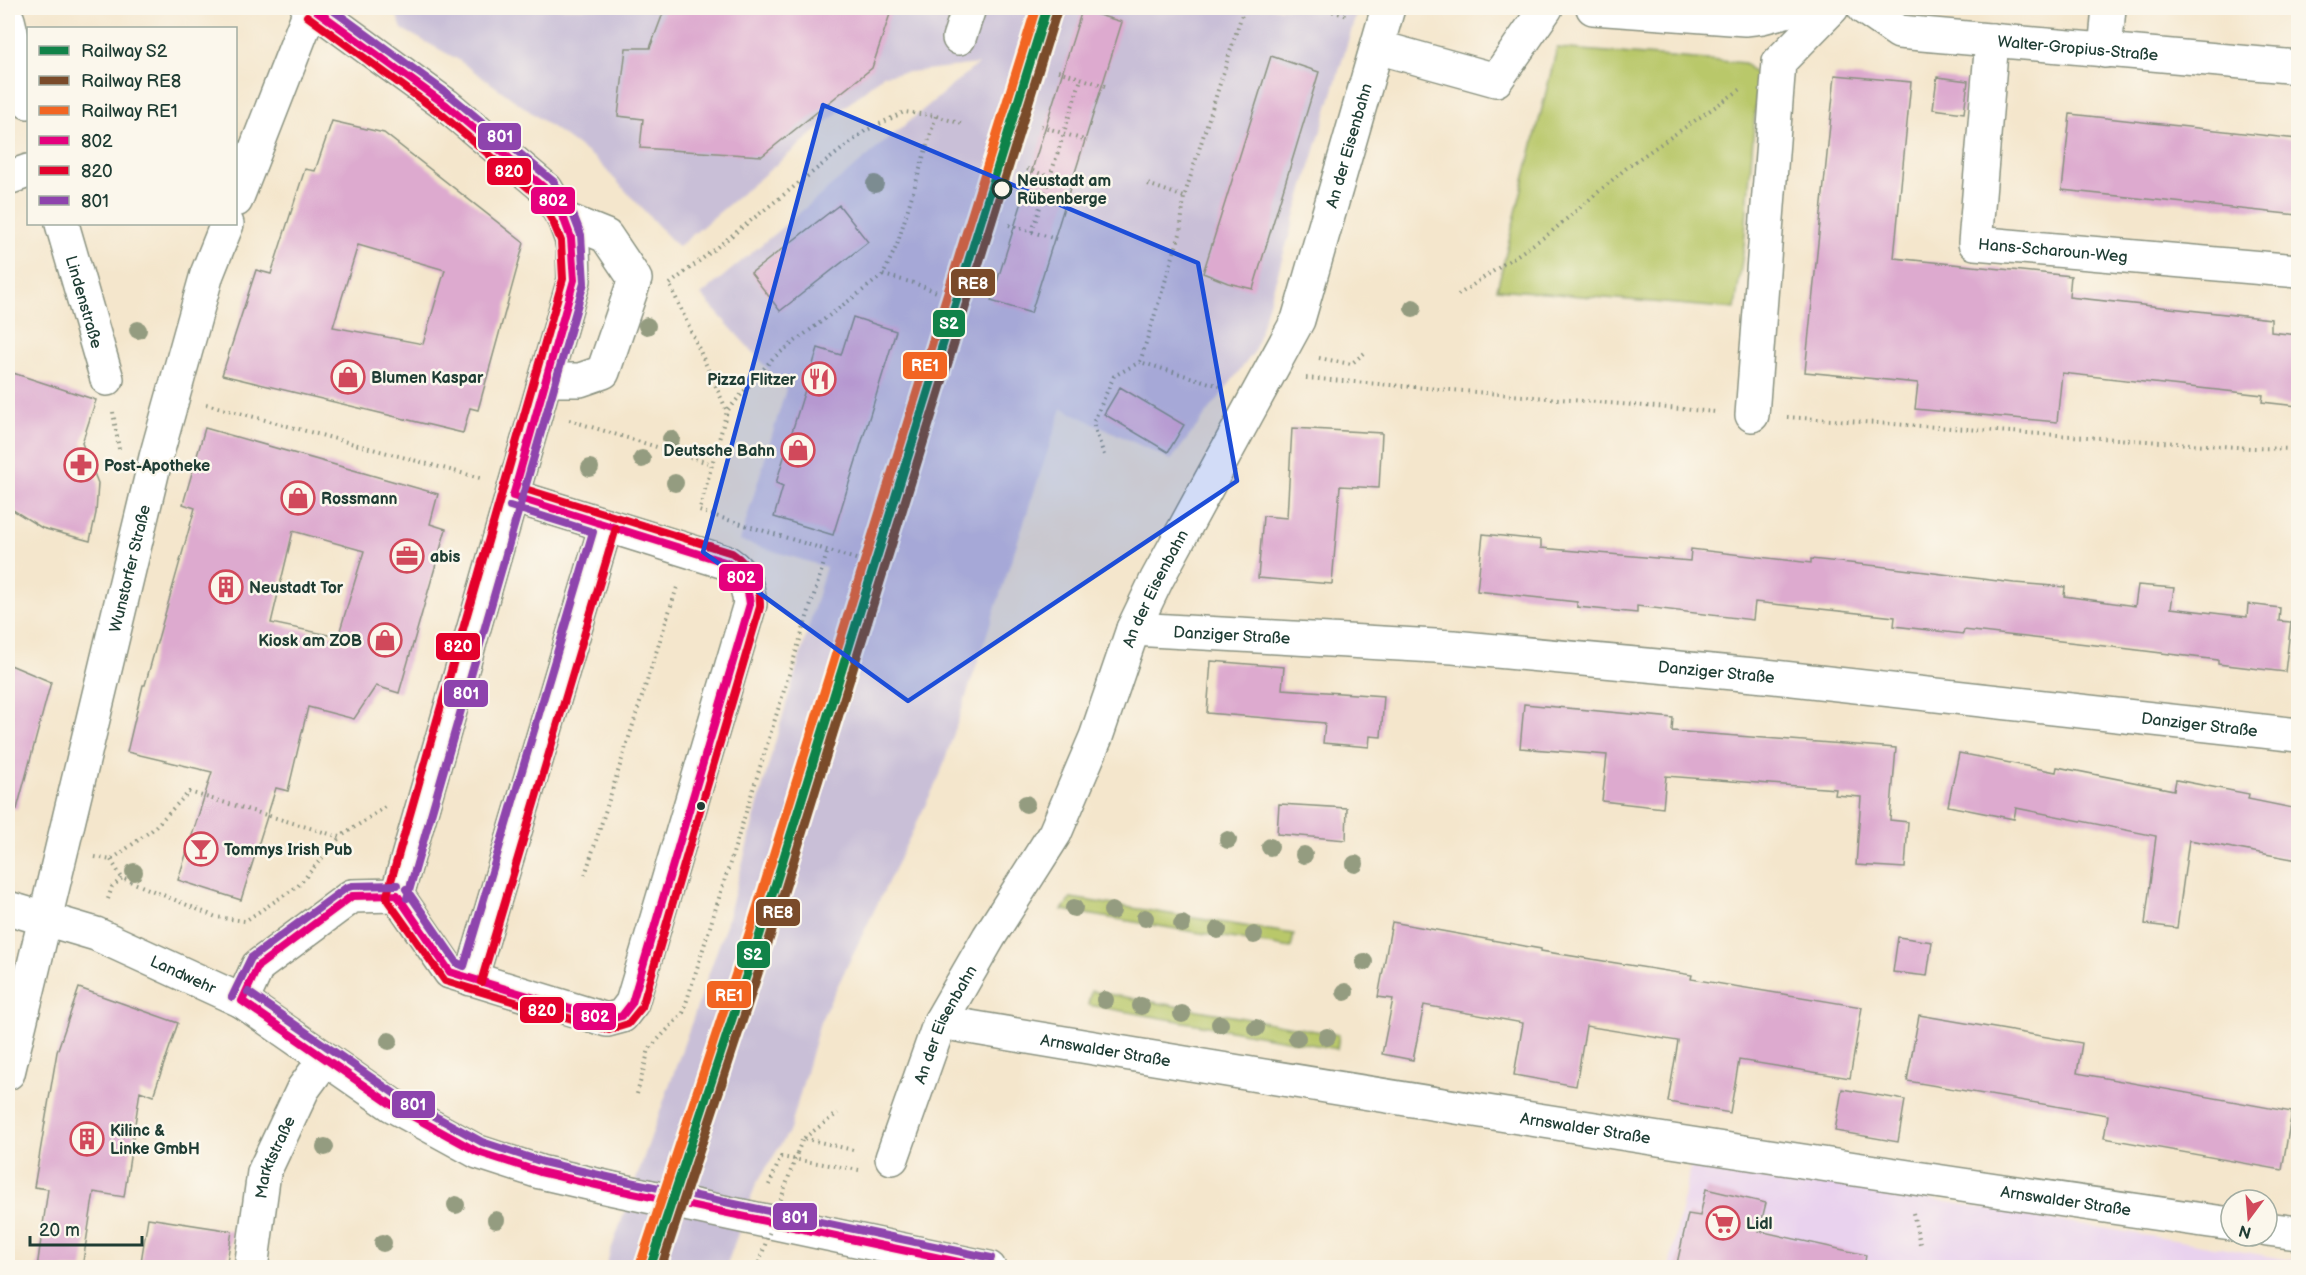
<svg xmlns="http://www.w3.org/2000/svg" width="2306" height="1275" font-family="'Balsamiq Sans',sans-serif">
<rect width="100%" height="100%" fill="#fbf7ec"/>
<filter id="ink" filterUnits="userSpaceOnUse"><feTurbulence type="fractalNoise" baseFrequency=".0167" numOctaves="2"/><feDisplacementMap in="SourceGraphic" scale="12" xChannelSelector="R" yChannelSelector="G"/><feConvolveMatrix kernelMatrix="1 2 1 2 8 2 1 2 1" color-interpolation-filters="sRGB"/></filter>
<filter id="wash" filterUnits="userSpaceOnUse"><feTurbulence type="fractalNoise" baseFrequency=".008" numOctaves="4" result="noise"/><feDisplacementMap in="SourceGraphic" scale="24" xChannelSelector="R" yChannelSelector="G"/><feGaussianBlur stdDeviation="1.35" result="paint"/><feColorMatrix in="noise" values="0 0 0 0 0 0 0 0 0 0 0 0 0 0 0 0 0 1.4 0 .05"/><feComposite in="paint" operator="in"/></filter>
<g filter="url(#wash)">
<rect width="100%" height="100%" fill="#f4e6cc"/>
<!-- built -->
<path fill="#e9d2ee" d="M1692,1159L2298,1261V1268H1669Z"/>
<!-- industrial -->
<path fill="#c9bfd7" d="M394,8H1358L1254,352L1171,460L1062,408L940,775L820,1022L790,1130L756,1184L726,1267H605L726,925L768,767L826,567L740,541L786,389L701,295L978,64L883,75L678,247L596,159L457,59L402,29Z"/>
<!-- green -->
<path fill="#b9c86b" stroke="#6c8250" stroke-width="1.5" d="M1557,48L1745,63L1758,77L1744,246L1735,309L1497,289Z
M1071,898L1294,934L1291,948L1062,910Z
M1091,991L1339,1035L1337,1049L1088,1005Z"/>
<g id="blocks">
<!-- building -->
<path fill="#ddaacf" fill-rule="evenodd" d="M665,8H892L872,68L762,156L640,148L643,119L618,116L626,48H650Z
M1082,10L1122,22L1031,313L991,301Z
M1271,56L1319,72L1253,289L1228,283L1203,273Z
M1835,75L1911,82L1894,258L2071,276L2069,297L2271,319V332L2298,335V406L2262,402L2263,395L2062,373L2057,422L1915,409L1918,383L1805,372Z
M1937,77L1968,81L1964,113L1933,109Z
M2070,114L2298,139V215L2062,190Z
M332,121L384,133L524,243L478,410L470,408L463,433L222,375L256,270L271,274L305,169L315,171ZM358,245L445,270L423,344L333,327Z
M839,205L868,242L780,311L751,273Z
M853,317L896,331L833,535L774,517L783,486L776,483L818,348L841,355Z
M13,373L96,400L82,443L98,483L96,513L90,541L42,528L8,507V393Z
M1120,387L1184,425L1168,452L1104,414Z
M205,428L438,494L430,524L446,529L399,693L376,686L354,719L308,707L288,791L276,788L241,900L178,880L212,772L127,752L143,685H145L195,508L183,504ZM293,531L364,551L338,637L271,623Z
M1292,428L1382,433L1379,488L1340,486L1332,584L1258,578L1263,516L1287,518Z
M1483,534L1541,540V548L1690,561L1691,549L1811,563V559L1878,566L2014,583L2065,587L2064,596L2135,606L2138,585L2174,588L2171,608L2247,617L2248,604L2280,608L2279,621L2291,622L2285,672L2218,664V660L2113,647L1964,630L1963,634L1894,626L1895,617L1755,602L1753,620L1637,606V613L1577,607V602L1477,591Z
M1211,661L1284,667L1282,689L1384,696L1381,737L1370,736L1369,747L1323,743L1325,723L1207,713Z
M8,664L51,682L17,809L8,807Z
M1524,704L1673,718L1672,731L1896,748L1890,820L1908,822L1905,868L1856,865L1861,797L1835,795L1836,789L1666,776L1663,808L1602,801L1607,755L1520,748Z
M1959,753L2056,772L2057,767L2174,790L2176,780L2249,794L2248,799L2298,809V860L2189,840L2177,928L2145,924L2156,836L2016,808L2014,819L1948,806Z
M1279,804L1347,808L1346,840L1277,834Z
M1392,922L1541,949V951L1692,975L1691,979L1862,1007L1850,1078L1739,1060L1730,1113L1668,1102L1678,1041L1586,1026L1576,1086L1514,1075L1523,1023L1424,1005L1413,1060L1382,1054L1393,999L1378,997Z
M1898,937L1932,942L1927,976L1893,972Z
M79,988L178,1023L153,1096L140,1091L124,1197L94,1192L82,1268H37L48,1189L34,1187L57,1052Z
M1919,1015L2082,1043L2077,1073L2292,1112L2282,1170L2104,1138L2108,1115L1907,1081Z
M1842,1089L1905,1100L1898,1142L1835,1131Z
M1706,1189L1766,1203L1759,1231L1866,1255L1864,1268H1676L1688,1214L1700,1216Z
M148,1218L232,1231L226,1268H140Z"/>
</g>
</g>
<g filter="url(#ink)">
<use href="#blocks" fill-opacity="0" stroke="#8a9280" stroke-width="1.5"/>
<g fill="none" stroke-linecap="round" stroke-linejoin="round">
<defs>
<g id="minor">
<path d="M313,8L446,105L546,189L564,219L571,238L573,248L574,280L397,895"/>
<path d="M1593,8L1745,19L1762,17L1797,8"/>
<path id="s1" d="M1864,8L1899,32L2298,67"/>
<path d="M8,20L28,102"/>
<path d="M959,38L969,8"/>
<path id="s2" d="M1992,40L1975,243L2298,271"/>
<path d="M1377,47L1496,80L1546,8"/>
<path d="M2105,51L2109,8"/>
<path d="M8,178L28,171"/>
<path id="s3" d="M62,224L107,379"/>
<path d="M546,380H580L603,372L635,279L606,236L564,219"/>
<path d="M1752,415L1779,62L1832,8"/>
<path id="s4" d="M1133,629L1453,647L1765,676L2298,735"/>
<path d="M397,895L450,972L607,1020L622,1016L632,1003L750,604C748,586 744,574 728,563L513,496"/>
<path id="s5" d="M8,908L96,934L242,1001L392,1105L478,1152L540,1172L614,1189L989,1268"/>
<path d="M471,979L606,525"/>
<path d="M242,1001L258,966L352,896L397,895"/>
<path id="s6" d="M940,1022C1370,1095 1800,1163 2231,1224"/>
<path id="s7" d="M892,1158L940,1022L989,937L1055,833L1096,737L1133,629L1157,579L1298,320L1388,8"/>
<path d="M2267,1229L2298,1233"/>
<path id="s8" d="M251,1268L264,1172L303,1089L325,1059"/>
</g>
<g id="major">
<path d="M236,200L311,8"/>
<path id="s9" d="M8,1073L156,457L207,274L227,224"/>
</g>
</defs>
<!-- minor casing -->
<use href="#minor" stroke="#8a9280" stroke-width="36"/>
<!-- major casing -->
<use href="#major" stroke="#8a9280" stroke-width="36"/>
<!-- path -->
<path stroke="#8a9280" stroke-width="4" stroke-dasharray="1.5 4.5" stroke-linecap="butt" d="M1321,8L1348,16
M1058,71L1105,86
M1041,126L1087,141
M1065,129L1081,79
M1027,169L1073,185
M1050,177L1064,133
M1148,184L1184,197
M1009,225L1056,239
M1032,232L1048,182
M883,275L914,283L939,293
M670,284L865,131L904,112L936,116L965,125
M671,287L727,411
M1458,295L1550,233L1630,165L1741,89
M1319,358L1351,364L1367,351
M1306,378L1717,412
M8,380L11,382
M1220,386L1140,362L1180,234L1184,197L1244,8
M206,404L480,478
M113,412L119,449
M1787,417L2251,448L2298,449
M569,420L712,464
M1104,455L1093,423L1114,376L1140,362
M856,559L699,511L727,411L773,358L883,275L897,245L936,116
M95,857L111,860L152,830L189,792L340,837L385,807
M111,860L122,878L216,917L245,921L298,886L340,837
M585,875L678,584
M108,899L112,887L122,878
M637,1094L649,1049L683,1013L828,550
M804,1138L838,1113
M797,1153L803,1138L857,1151
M769,1185L781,1157L859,1170
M1913,1213L1920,1244"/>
<!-- minor -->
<use href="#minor" stroke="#fff" stroke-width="33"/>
<!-- major -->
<use href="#major" stroke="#fff" stroke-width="33"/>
<!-- path-bridge -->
<path stroke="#8a9280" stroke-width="4" stroke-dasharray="1.5 4.5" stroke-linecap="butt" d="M757,1268L797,1153"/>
<defs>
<path id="bus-1" d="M313,8L446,105L546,189L564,219L571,238L574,280L513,496
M397,895L450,972L607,1020L622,1016L632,1003L750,604C748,586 742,574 728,563L513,496
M242,1001L392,1105L478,1152L540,1172L614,1189L987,1268
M242,1001L258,966L352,896L397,895"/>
<path id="bus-2" d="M307,16L440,113L538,196L554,224L561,241L563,279L387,895L388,901L445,981L609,1030L628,1024L642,1007L760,607C761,585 750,565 732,553L525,489
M481,982L616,528"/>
<path id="bus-3" d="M330,8L452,97L554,182L573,214L581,235L584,283L407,898
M406,889L457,963L464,966L593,532L510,506
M248,992L398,1096L482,1142L543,1162L616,1179L991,1258
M232,997L251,958L346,888L352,886L397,885"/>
</defs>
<!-- bus-1 casing -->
<use href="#bus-1" stroke="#fbf7ec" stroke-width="12"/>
<!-- bus-2 casing -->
<use href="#bus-2" stroke="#fbf7ec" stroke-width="12"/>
<!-- bus-3 casing -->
<use href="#bus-3" stroke="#fbf7ec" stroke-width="12"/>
<!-- bus-1 -->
<use href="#bus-1" stroke="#e5007d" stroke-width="8"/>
<!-- bus-2 -->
<use href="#bus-2" stroke="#e4002b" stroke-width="8"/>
<!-- bus-3 -->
<use href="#bus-3" stroke="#8e44ad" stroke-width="8"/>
<defs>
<path id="rail-1" d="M650,1268L760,934L1047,8"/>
<path id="rail-2" d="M661,1268L770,937L1057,11"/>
<path id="rail-3" d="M640,1265L750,931L1036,8"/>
</defs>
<!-- rail-1 casing -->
<use href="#rail-1" stroke="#fbf7ec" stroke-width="14"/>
<!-- rail-2 casing -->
<use href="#rail-2" stroke="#fbf7ec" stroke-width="14"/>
<!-- rail-3 casing -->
<use href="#rail-3" stroke="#fbf7ec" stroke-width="14"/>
<!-- rail-1 -->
<use href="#rail-1" stroke="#118349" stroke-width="9"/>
<!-- rail-2 -->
<use href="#rail-2" stroke="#7a4b2a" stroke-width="9"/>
<!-- rail-3 -->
<use href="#rail-3" stroke="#f26522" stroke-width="9"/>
</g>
<!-- trees -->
<g fill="#949c80">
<circle cx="875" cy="184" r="9"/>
<circle cx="1413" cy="308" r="9"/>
<circle cx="647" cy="326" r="9"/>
<circle cx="138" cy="330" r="9"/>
<circle cx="671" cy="439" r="9"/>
<circle cx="642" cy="459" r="9"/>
<circle cx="590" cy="468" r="9"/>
<circle cx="675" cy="483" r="9"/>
<circle cx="1026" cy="804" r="9"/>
<circle cx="1228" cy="840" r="9"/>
<circle cx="1270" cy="847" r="9"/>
<circle cx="1304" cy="855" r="9"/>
<circle cx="1355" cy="864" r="9"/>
<circle cx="134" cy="872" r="9"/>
<circle cx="1074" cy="908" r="9"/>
<circle cx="1112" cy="911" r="9"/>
<circle cx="1145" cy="918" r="9"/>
<circle cx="1182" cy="924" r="9"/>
<circle cx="1218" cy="930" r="9"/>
<circle cx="1254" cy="935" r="9"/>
<circle cx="1364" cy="962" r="9"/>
<circle cx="1345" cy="992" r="9"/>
<circle cx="1105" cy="1000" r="9"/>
<circle cx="1141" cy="1006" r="9"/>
<circle cx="1182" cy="1014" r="9"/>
<circle cx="1220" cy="1024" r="9"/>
<circle cx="1256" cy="1028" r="9"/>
<circle cx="1327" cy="1037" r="9"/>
<circle cx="1297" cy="1038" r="9"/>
<circle cx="389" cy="1041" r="9"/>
<circle cx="325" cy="1147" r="9"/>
<circle cx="456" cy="1205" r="9"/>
<circle cx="496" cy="1220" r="9"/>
<circle cx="383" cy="1243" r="9"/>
</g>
</g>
<!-- marked area -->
<path fill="#1d4ed8" fill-opacity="0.2" stroke="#1d4ed8" stroke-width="4.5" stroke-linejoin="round" d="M823,105L1198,263L1237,481L908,701L703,552Z"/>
<!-- icons -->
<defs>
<symbol id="shop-ring" viewBox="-11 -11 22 22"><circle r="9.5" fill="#fbf7ec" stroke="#d1495b" stroke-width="1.5"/><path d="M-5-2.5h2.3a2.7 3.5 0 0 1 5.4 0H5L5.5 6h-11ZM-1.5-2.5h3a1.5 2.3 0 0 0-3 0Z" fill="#d1495b"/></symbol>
<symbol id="restaurant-ring" viewBox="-11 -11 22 22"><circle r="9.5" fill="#fbf7ec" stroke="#d1495b" stroke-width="1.5"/><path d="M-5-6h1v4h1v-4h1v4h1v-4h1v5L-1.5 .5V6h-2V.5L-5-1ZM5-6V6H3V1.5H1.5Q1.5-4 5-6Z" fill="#d1495b"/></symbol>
<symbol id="pharmacy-ring" viewBox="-11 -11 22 22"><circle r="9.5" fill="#fbf7ec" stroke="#d1495b" stroke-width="1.5"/><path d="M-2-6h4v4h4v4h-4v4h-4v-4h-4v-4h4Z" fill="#d1495b"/></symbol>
<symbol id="office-ring" viewBox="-11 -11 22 22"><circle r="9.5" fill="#fbf7ec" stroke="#d1495b" stroke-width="1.5"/><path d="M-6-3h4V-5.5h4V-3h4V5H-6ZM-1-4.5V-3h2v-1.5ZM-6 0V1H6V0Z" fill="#d1495b"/></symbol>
<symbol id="building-ring" viewBox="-11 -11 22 22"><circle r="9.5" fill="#fbf7ec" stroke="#d1495b" stroke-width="1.5"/><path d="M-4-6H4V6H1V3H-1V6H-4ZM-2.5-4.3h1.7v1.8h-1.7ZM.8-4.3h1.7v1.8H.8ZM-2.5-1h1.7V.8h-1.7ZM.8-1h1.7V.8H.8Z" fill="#d1495b"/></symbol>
<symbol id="bar-ring" viewBox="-11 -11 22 22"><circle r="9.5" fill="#fbf7ec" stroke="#d1495b" stroke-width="1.5"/><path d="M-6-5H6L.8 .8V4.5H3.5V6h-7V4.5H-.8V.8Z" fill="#d1495b"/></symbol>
<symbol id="supermarket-ring" viewBox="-11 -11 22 22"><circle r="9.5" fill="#fbf7ec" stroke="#d1495b" stroke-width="1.5"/><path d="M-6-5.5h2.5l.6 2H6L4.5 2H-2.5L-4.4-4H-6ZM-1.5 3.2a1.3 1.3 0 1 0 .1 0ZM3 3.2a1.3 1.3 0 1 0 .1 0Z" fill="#d1495b"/></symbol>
</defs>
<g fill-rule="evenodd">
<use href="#shop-ring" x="329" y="358" width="38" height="38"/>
<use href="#restaurant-ring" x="800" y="360" width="38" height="38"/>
<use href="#shop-ring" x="779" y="431" width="38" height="38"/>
<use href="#pharmacy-ring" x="62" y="446" width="38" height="38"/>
<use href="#shop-ring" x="279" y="479" width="38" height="38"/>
<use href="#office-ring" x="388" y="537" width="38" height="38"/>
<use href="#building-ring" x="207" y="568" width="38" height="38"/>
<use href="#shop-ring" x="366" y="621" width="38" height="38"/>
<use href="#bar-ring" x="182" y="830" width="38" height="38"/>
<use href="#building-ring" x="68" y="1120" width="38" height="38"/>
<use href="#supermarket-ring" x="1704" y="1204" width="38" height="38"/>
</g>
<!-- markers -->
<circle fill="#fbf7ec" stroke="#1f3d34" stroke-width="3" cx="1002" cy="189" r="9"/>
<circle fill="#1f3d34" stroke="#fbf7ec" stroke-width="2" cx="701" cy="806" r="5"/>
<g text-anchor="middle" stroke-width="5" stroke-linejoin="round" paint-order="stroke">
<!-- street labels -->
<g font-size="16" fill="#1f3d34" stroke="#fbf7ec">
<text dy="6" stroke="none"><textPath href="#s1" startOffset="222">Walter-Gropius-Straße</textPath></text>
<text dy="6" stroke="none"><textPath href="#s7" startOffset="1116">An der Eisenbahn</textPath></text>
<text dy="6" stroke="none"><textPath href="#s2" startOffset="282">Hans-Scharoun-Weg</textPath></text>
<text dy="6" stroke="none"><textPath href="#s3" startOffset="81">Lindenstraße</textPath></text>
<text dy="6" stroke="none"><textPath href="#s9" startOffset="519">Wunstorfer Straße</textPath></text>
<text dy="6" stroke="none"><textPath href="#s7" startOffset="630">An der Eisenbahn</textPath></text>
<text dy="6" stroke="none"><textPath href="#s4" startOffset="99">Danziger Straße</textPath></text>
<text dy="6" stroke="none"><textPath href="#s4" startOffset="585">Danziger Straße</textPath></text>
<text dy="6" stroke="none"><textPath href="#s4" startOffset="1071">Danziger Straße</textPath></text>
<text dy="6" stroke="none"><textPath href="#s5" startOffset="188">Landwehr</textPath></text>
<text dy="6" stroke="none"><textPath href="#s7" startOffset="144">An der Eisenbahn</textPath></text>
<text dy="6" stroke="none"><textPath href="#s6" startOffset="168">Arnswalder Straße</textPath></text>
<text dy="6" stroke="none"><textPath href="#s6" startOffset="654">Arnswalder Straße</textPath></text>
<text dy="6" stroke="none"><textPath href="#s8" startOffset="114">Marktstraße</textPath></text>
<text dy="6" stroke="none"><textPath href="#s6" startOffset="1140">Arnswalder Straße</textPath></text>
</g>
<!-- stop labels -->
<g font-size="16" font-weight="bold" fill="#1f3d34" stroke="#fbf7ec" text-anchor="start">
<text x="1017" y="186">Neustadt am<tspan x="1017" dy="18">Rübenberge</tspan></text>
</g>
<!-- poi labels -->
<g font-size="16" font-weight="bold" fill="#1f3d34" stroke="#fbf7ec" text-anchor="start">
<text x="371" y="383">Blumen Kaspar</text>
<text x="796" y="385" text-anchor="end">Pizza Flitzer</text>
<text x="775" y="456" text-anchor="end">Deutsche Bahn</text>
<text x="104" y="471">Post-Apotheke</text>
<text x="321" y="504">Rossmann</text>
<text x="430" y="562">abis</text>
<text x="249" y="593">Neustadt Tor</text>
<text x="362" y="646" text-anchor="end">Kiosk am ZOB</text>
<text x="224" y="855">Tommys Irish Pub</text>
<text x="110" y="1136">Kilinc &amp;<tspan x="110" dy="18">Linke GmbH</tspan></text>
<text x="1746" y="1229">Lidl</text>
</g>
</g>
<g stroke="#fbf7ec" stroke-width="2">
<rect x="477" y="122" width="45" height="29" rx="6" fill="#8e44ad"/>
<rect x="486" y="157" width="46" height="29" rx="6" fill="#e4002b"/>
<rect x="530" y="186" width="46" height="29" rx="6" fill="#e5007d"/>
<rect x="950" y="268" width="46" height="29" rx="6" fill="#7a4b2a"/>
<rect x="932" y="309" width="34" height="29" rx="6" fill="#118349"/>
<rect x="902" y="351" width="46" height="29" rx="6" fill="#f26522"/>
<rect x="718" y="563" width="46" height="29" rx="6" fill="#e5007d"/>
<rect x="435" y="632" width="46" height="29" rx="6" fill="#e4002b"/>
<rect x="443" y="679" width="46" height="29" rx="6" fill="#8e44ad"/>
<rect x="755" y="898" width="46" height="29" rx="6" fill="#7a4b2a"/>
<rect x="736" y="940" width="35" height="29" rx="6" fill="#118349"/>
<rect x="706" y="980" width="46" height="29" rx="6" fill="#f26522"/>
<rect x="519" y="996" width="46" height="28" rx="6" fill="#e4002b"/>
<rect x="572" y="1002" width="45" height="29" rx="6" fill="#e5007d"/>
<rect x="391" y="1090" width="45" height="29" rx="6" fill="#8e44ad"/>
<rect x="772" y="1202" width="46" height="29" rx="6" fill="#8e44ad"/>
</g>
<g font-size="16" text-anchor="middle" font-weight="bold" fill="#fff">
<text x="500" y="142">801</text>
<text x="509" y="177">820</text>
<text x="553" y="206">802</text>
<text x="973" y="289">RE8</text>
<text x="949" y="329">S2</text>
<text x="925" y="371">RE1</text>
<text x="741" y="583">802</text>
<text x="458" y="652">820</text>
<text x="466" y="699">801</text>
<text x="778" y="918">RE8</text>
<text x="753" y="960">S2</text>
<text x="729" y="1001">RE1</text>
<text x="542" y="1016">820</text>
<text x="595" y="1022">802</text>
<text x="413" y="1110">801</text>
<text x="795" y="1223">801</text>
</g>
<!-- margin -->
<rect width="2306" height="1275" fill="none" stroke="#fbf7ec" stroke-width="30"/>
<!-- legend -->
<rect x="27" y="27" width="210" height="198" fill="#fbf7ec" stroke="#a3ada2" stroke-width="1.5"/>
<rect x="39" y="46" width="30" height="9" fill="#118349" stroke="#a3ada2" stroke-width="1.5"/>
<text x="81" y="57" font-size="18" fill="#1f3d34">Railway S2</text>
<rect x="39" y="76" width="30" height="9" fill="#7a4b2a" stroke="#a3ada2" stroke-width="1.5"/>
<text x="81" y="87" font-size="18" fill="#1f3d34">Railway RE8</text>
<rect x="39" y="106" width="30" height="9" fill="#f26522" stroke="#a3ada2" stroke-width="1.5"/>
<text x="81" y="117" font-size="18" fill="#1f3d34">Railway RE1</text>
<rect x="39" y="136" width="30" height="9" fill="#e5007d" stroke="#a3ada2" stroke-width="1.5"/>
<text x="81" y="147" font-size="18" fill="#1f3d34">802</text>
<rect x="39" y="166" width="30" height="9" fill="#e4002b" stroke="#a3ada2" stroke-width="1.5"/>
<text x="81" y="177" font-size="18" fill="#1f3d34">820</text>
<rect x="39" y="196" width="30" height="9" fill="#8e44ad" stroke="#a3ada2" stroke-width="1.5"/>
<text x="81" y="207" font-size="18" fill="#1f3d34">801</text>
<!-- north arrow -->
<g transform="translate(2249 1218) rotate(196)"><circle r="28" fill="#fbf7ec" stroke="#a3ada2" stroke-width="1.5"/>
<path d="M0-4.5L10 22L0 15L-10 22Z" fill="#d1495b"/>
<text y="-9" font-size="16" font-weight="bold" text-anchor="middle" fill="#1f3d34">N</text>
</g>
<!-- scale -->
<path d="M30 1236v9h112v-9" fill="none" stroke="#1f3d34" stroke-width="3"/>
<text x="39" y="1236" font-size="18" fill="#1f3d34" stroke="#fbf7ec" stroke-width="4.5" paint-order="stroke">20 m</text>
</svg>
